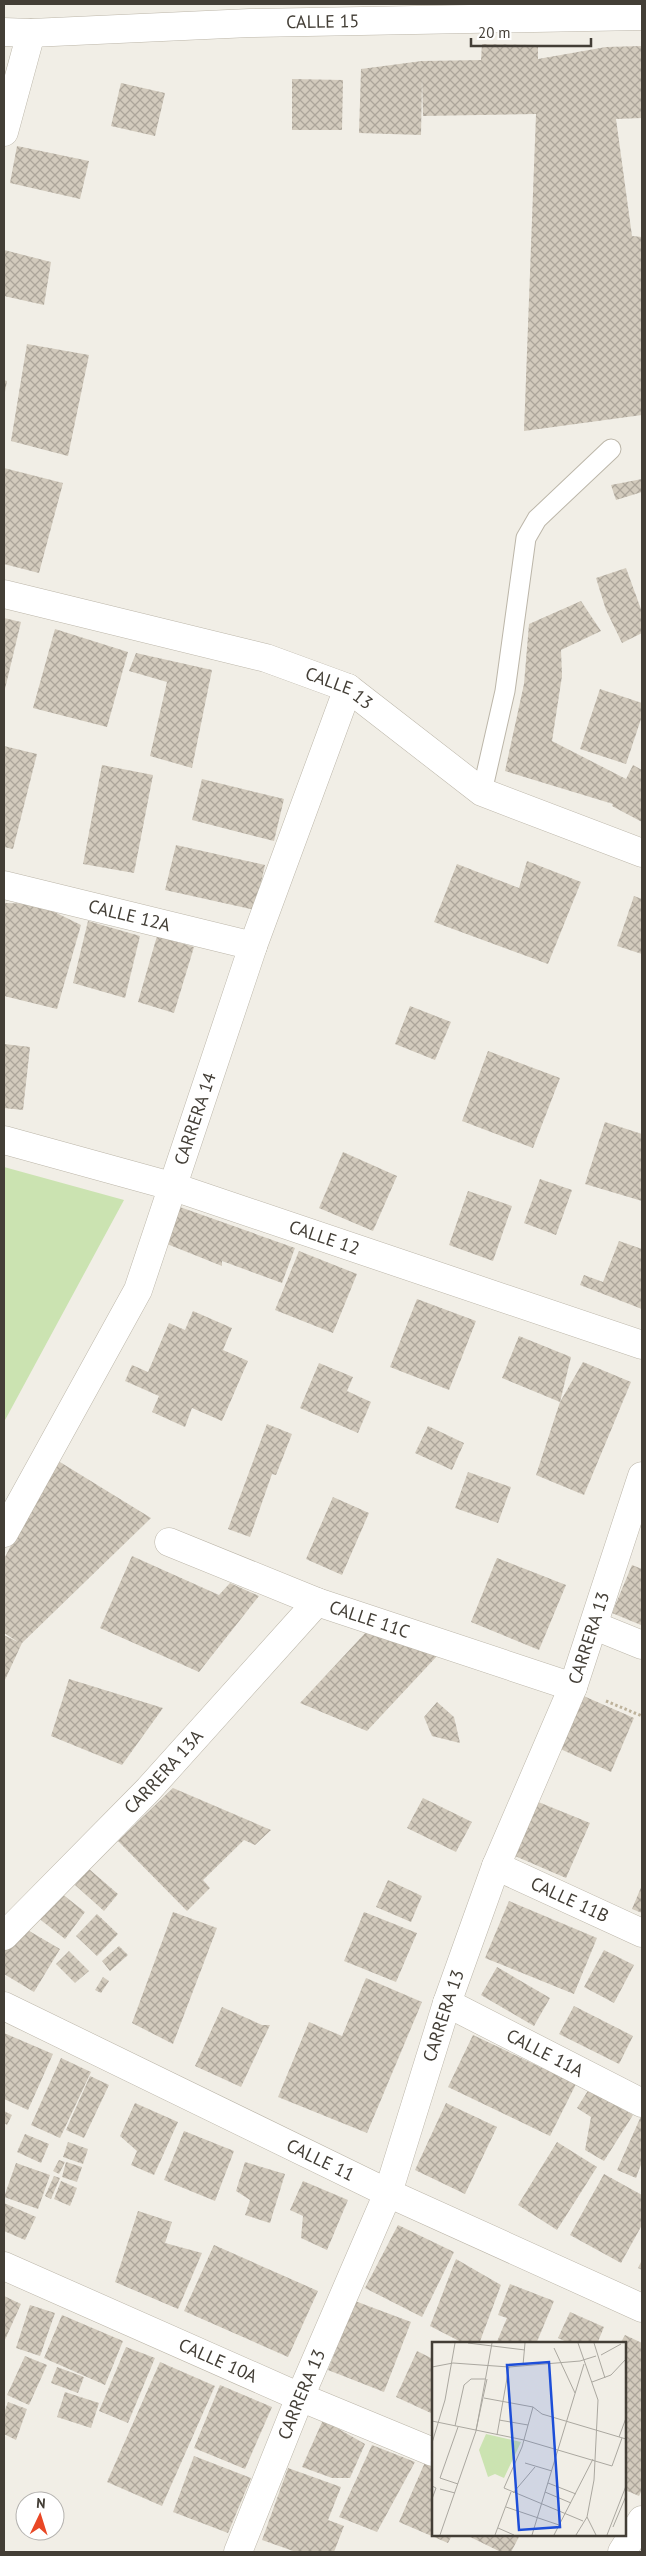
<svg xmlns="http://www.w3.org/2000/svg" width="646" height="2556" font-family="'PT Sans',sans-serif">
<defs>
<pattern id="building-cross-hatch" width="8" height="8" patternUnits="userSpaceOnUse" patternTransform="scale(1.25)"><rect width="8" height="8" fill="#d2cabc"/><path d="M0 0l8 8M0 8l8-8" fill="none" stroke="#aca59a"/></pattern>
</defs>
<rect width="100%" height="100%" fill="#f1eee6"/>
<!-- park -->
<path fill="#cbe3b1" d="M4,1167L124,1200L4,1422Z"/>
<!-- building -->
<path fill="url(#building-cross-hatch)" d="M482,44L538,45V59L606,47L642,46V118L616,119L632,236L642,237V415L524,431L536,114L423,116L422,78L421,135L359,133L361,69L422,61L481,60Z
M292,79L343,80L342,130H292Z
M121,83L165,93L155,136L111,126Z
M17,146L89,161L80,199L10,183Z
M4,250L51,262L44,305L4,296Z
M27,344L89,355L68,456L11,441Z
M4,380L7,381L5,392H4Z
M4,468L63,483L39,573L4,564Z
M642,479V492L616,500L611,485Z
M626,568L642,612V633L622,643L606,610L596,578Z
M581,601L601,631L561,650L562,676L552,741L626,779L633,765L642,770V822L612,806L613,804L505,771L524,684L529,624Z
M4,618L21,622L4,693Z
M55,629L128,652L107,727L33,708Z
M136,653L212,670L192,768L150,756L167,682L129,671Z
M600,689L642,703V716L626,764L580,749Z
M4,746L37,754L13,849L4,847Z
M102,765L153,775L134,873L83,864Z
M202,779L284,799L274,841L192,820Z
M176,845L265,865L255,910L165,890Z
M527,861L581,882L548,964L434,922L457,864L519,888Z
M634,896L642,899V954L617,946Z
M4,903L38,904L81,925L57,1009L4,996Z
M88,921L140,936L125,998L73,983Z
M157,936L194,947L174,1013L138,1002Z
M410,1006L451,1022L435,1060L395,1044Z
M4,1044L30,1047L23,1110L4,1108Z
M488,1051L560,1078L533,1148L462,1121Z
M605,1122L642,1134V1201L585,1184Z
M343,1152L397,1176L373,1231L319,1208Z
M540,1179L572,1190L556,1235L524,1223Z
M468,1191L512,1206L493,1261L449,1245Z
M177,1206L295,1248L282,1283L222,1261V1266L162,1242Z
M619,1241L642,1249V1309L580,1285L584,1275L603,1282Z
M299,1251L357,1274L333,1333L275,1310Z
M417,1299L476,1321L449,1390L390,1367Z
M193,1311L232,1328L223,1350L248,1361L222,1421L192,1408L185,1427L152,1412L159,1396L125,1381L132,1365L148,1372L169,1323L185,1330Z
M519,1336L571,1357L560,1402L502,1378Z
M583,1362L631,1382L584,1495L536,1475L560,1402Z
M319,1363L353,1377L347,1391L371,1402L358,1433L300,1408Z
M267,1424L292,1434L276,1475L272,1474L250,1537L228,1529Z
M428,1426L464,1443L452,1470L415,1453Z
M55,1459L151,1518L22,1643L4,1682V1635L18,1642L4,1633V1559Z
M468,1472L511,1487L498,1523L455,1508Z
M333,1497L369,1513L342,1575L306,1559Z
M132,1556L219,1595L230,1583L259,1596L199,1672L100,1628Z
M497,1558L566,1585L539,1650L471,1622Z
M632,1565L642,1569L641,1625L612,1613Z
M369,1629L438,1655L367,1731L300,1703Z
M69,1679L163,1708L122,1765L51,1736Z
M579,1694L634,1718L611,1772L556,1747Z
M437,1702L454,1717L460,1743L432,1736L424,1717Z
M173,1788L271,1830L255,1845L244,1840L203,1880L210,1888L187,1911L118,1841Z
M423,1798L472,1822L456,1852L407,1828Z
M531,1799L590,1823L566,1878L508,1853Z
M89,1869L118,1894L104,1911L75,1885Z
M388,1880L422,1896L411,1922L376,1907Z
M642,1885V1913L632,1909Z
M57,1890L85,1912L65,1939L37,1917Z
M509,1901L597,1938L574,1994L485,1958Z
M173,1912L217,1928L173,2044L132,2023Z
M364,1912L417,1933L396,1982L344,1961Z
M97,1914L118,1934L97,1956L76,1936Z
M19,1925L60,1949L34,1992L4,1974V1951Z
M119,1946L128,1955L110,1971L102,1961Z
M604,1950L634,1965L614,2003L584,1987Z
M69,1951L89,1971L75,1983L56,1964Z
M497,1967L550,1998L534,2026L481,1995Z
M103,1977L109,1981L101,1993L95,1990Z
M366,1978L422,2002L367,2133L278,2097L309,2022L342,2036Z
M574,2006L633,2036L619,2064L559,2034Z
M222,2007L262,2025H270L241,2087L195,2066Z
M4,2033L53,2054L28,2110L4,2099Z
M473,2035L576,2084L550,2136L448,2087Z
M61,2058L91,2072L60,2138L31,2125Z
M90,2076L109,2085L84,2138L66,2130Z
M589,2089L633,2115L604,2161L585,2150L591,2117L577,2108Z
M135,2103L178,2122L154,2175L131,2165L137,2151L120,2136Z
M446,2103L497,2127L465,2194L415,2170Z
M4,2111L12,2115L7,2125L4,2123Z
M642,2114V2162L636,2178L617,2170Z
M184,2131L234,2151L215,2201L164,2180Z
M25,2134L49,2144L41,2163L17,2152Z
M68,2142L88,2149L83,2164L63,2157Z
M557,2142L597,2167L557,2230L518,2205Z
M59,2160L65,2162L59,2174L53,2171Z
M66,2162L82,2167L77,2182L62,2177Z
M245,2162L285,2174L270,2223L245,2215L250,2200L236,2191Z
M16,2163L50,2175L38,2209L4,2197Z
M604,2174L642,2195V2225L621,2263L570,2235Z
M54,2176L60,2178L51,2199L45,2196Z
M61,2181L77,2188L70,2206L54,2199Z
M303,2181L348,2200L327,2250L301,2238L303,2216L290,2210Z
M4,2203L36,2217L25,2240L4,2231Z
M138,2211L172,2222L165,2243L202,2253L178,2309L115,2282Z
M398,2225L454,2252L422,2317L365,2288Z
M214,2245L318,2291L288,2357L184,2311Z
M456,2259L501,2285L479,2344H465L430,2326Z
M642,2260V2270L638,2268Z
M510,2284L554,2301L536,2344H496L507,2318L498,2315Z
M4,2296L21,2304L4,2342Z
M355,2301L411,2322L384,2392L328,2370Z
M30,2305L55,2313L40,2356L16,2348Z
M570,2312L604,2327L597,2344H571L558,2338Z
M62,2315L123,2341L105,2385L44,2358Z
M625,2335L642,2343V2490L639,2496L625,2490V2344H620Z
M126,2347L155,2358L128,2423L99,2411Z
M417,2351L433,2359V2414L396,2397Z
M25,2356L47,2365L29,2405L7,2395Z
M160,2362L215,2386L162,2506L107,2482Z
M57,2367L84,2377L78,2393L51,2383Z
M220,2385L272,2407L245,2469L194,2448Z
M65,2392L99,2403L91,2428L57,2417Z
M8,2402L27,2409L16,2440L4,2434V2413Z
M323,2420L365,2444L350,2478H332L302,2467Z
M372,2445L415,2462L377,2532L339,2517Z
M194,2456L251,2478L228,2533L173,2512Z
M426,2460L433,2463V2535H452L448,2543L399,2522Z
M288,2468L341,2487L328,2520L344,2526L334,2552H296L262,2540Z
M466,2535H520L511,2552H501Z"/>
<g fill="none" stroke-linecap="round" stroke-linejoin="round">
<defs>
<path id="lane" d="M482,792L505,691L526,538L537,519L611,449"/>
<g id="street">
<path id="s1" d="M4,32L31,33L250,23L642,16"/>
<path d="M4,132L31,33"/>
<path id="s2" d="M4,594L266,658L348,688L482,792L642,853"/>
<path id="s3" d="M4,885L253,946"/>
<path id="s4" d="M4,1140L171,1186L642,1345"/>
<path id="s5" d="M4,1533L138,1290L253,946L348,688"/>
<path id="s6" d="M169,1542L317,1602L573,1687"/>
<path d="M595,1626L642,1645"/>
<path id="s7" d="M496,1866L642,1933"/>
<path id="s8" d="M4,1936L148,1790L317,1602"/>
<path id="s9" d="M447,2003L642,2103"/>
<path id="s10" d="M4,2006L388,2193L642,2308"/>
<path id="s11" d="M4,2266L300,2397L433,2452"/>
<path id="s12" d="M238,2552L300,2397L388,2193L447,2003L496,1866L573,1687L642,1476"/>
<path d="M622,2552L642,2520"/>
</g>
</defs>
<!-- lane casing -->
<use href="#lane" stroke="#bcb6a9" stroke-width="21"/>
<!-- street casing -->
<use href="#street" stroke="#bcb6a9" stroke-width="29"/>
<!-- path -->
<path stroke="#bdb29b" stroke-width="3" stroke-dasharray="2.5 2.5" stroke-linecap="butt" d="M606,1701L642,1716"/>
<!-- lane -->
<use href="#lane" stroke="#fff" stroke-width="19"/>
<!-- street -->
<use href="#street" stroke="#fff" stroke-width="28"/>
</g>
<g text-anchor="middle" stroke-width="4" stroke-linejoin="round" paint-order="stroke">
<!-- street labels -->
<g font-size="18" fill="#433e36" stroke="#fff">
<text dy="6" stroke="none"><textPath href="#s1" startOffset="319">CALLE 15</textPath></text>
<text dy="6" stroke="none"><textPath href="#s2" startOffset="349">CALLE 13</textPath></text>
<text dy="6" stroke="none"><textPath href="#s3" startOffset="129">CALLE 12A</textPath></text>
<text dy="6" stroke="none"><textPath href="#s5" startOffset="458">CARRERA 14</textPath></text>
<text dy="6" stroke="none"><textPath href="#s4" startOffset="335">CALLE 12</textPath></text>
<text dy="6" stroke="none"><textPath href="#s6" startOffset="215">CALLE 11C</textPath></text>
<text dy="6" stroke="none"><textPath href="#s12" startOffset="980">CARRERA 13</textPath></text>
<text dy="6" stroke="none"><textPath href="#s8" startOffset="229">CARRERA 13A</textPath></text>
<text dy="6" stroke="none"><textPath href="#s7" startOffset="81">CALLE 11B</textPath></text>
<text dy="6" stroke="none"><textPath href="#s12" startOffset="575">CARRERA 13</textPath></text>
<text dy="6" stroke="none"><textPath href="#s9" startOffset="110">CALLE 11A</textPath></text>
<text dy="6" stroke="none"><textPath href="#s10" startOffset="352">CALLE 11</textPath></text>
<text dy="6" stroke="none"><textPath href="#s11" startOffset="234">CALLE 10A</textPath></text>
<text dy="6" stroke="none"><textPath href="#s12" startOffset="170">CARRERA 13</textPath></text>
</g>
</g>
<!-- overview -->
<g transform="translate(432 2342)">
<rect width="194" height="194" fill="#f1eee6"/>
<path d="M54,92L89,100L72,136L63,132L56,135L47,108Z" fill="#cbe3b1"/>
<path fill="none" stroke="#aba8a0" stroke-width="1" d="M36,1L93,8M146,1L166,58L162,138L155,175L164,193M162,1L173,36M122,6L143,51M169,13L189,2M91,23L93,1M0,25L21,21L77,25L148,19L164,14M160,40L179,33L194,17M52,56L101,65L110,72L194,97M101,65L90,105L72,146L151,179M67,78L96,83M0,79L92,98L180,124L190,96M23,84L32,43L39,37H53M44,88L55,37M65,93L77,25M187,95L194,76M0,101L13,58L23,1M93,121L120,129M116,141L144,152M26,142L8,136L26,85M0,144L4,146L0,157M8,147L23,151M113,150L139,161M81,151L103,125M74,165L127,183M181,185L194,154M66,186L82,193M8,193L44,89L60,1M63,193L79,150M100,193L152,22M122,193L161,117M144,193L155,175M175,193L194,144"/>
<path fill="#1d4ed8" fill-opacity="0.15" stroke="#1d4ed8" stroke-width="2.5" d="M117,20L128,185L87,188L75,23Z"/>
<rect width="194" height="194" fill="none" stroke="#433e36" stroke-width="2.5"/>
</g>
<!-- border -->
<rect width="646" height="2556" fill="none" stroke="#433e36" stroke-width="10"/>
<!-- north arrow -->
<g transform="translate(40 2516) rotate(4)"><circle r="24" fill="#ffffff" stroke="#b4b2af"/>
<path d="M0-4L9 19L0 12L-9 19Z" fill="#e94725"/>
<text y="-8" font-size="14" font-weight="bold" text-anchor="middle" fill="#433e36">N</text>
</g>
<!-- scale -->
<path d="M471 38v8h120v-8" fill="none" stroke="#433e36" stroke-width="2.5"/>
<text x="478" y="38" font-size="15" fill="#433e36" stroke="#ffffff" stroke-width="4" paint-order="stroke">20 m</text>
</svg>
